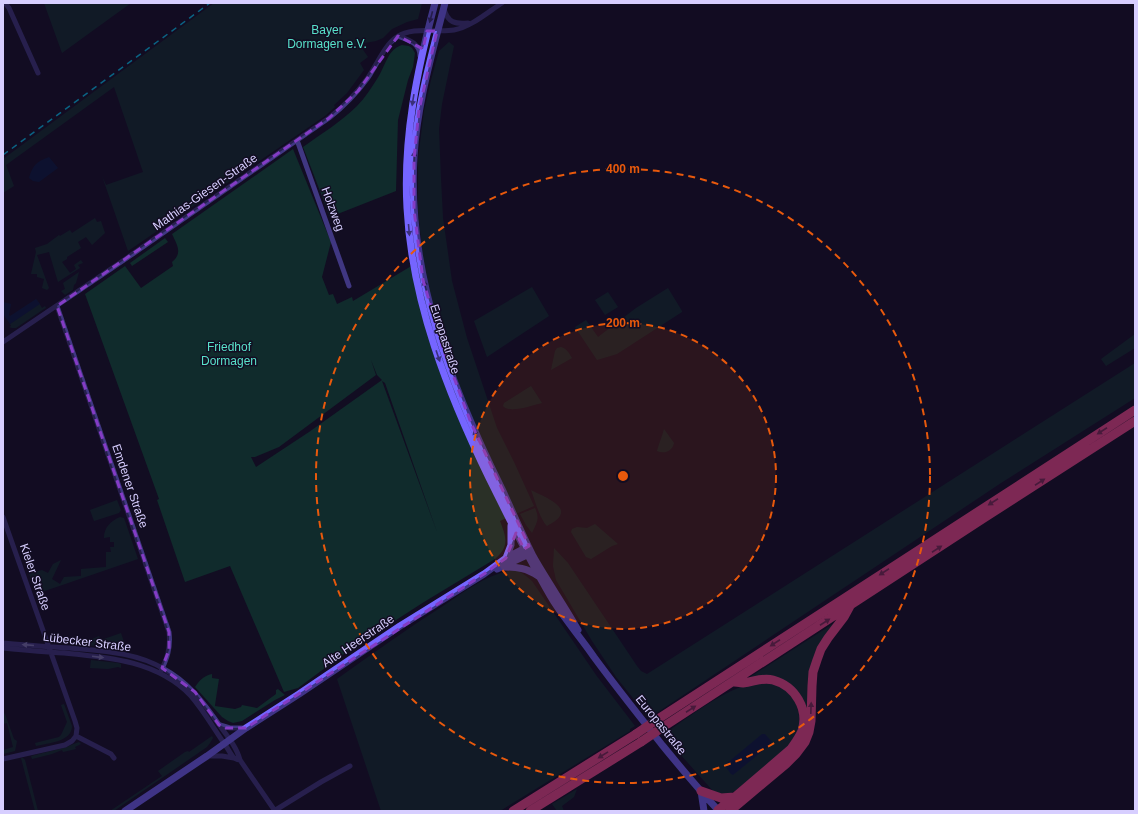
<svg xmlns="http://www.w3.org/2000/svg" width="1138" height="814" font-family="Helvetica,sans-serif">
<rect width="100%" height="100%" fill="#120d22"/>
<!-- green -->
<path fill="#102b2c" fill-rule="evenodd" d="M44,3H131L62,53Z
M214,3H422L418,19L407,22L392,29L383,38L376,41L359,44L368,57L360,63L364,70L347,93L334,105L335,107L325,116L128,251L102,176L106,185L143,172L114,87L6,165L14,186L3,193V159Z
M449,42L454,46L442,104L439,129L441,179L443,218L452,281L467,338L497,428L514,462L534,506L500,521C506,537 510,546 495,559L424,602L348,651L298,688L284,692L230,566L185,582L157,500L159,499L85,294L125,266L141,288L173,266L172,262C183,253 177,245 172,234L293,149L331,242L322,277L329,295L333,294L337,304L352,297L353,301L423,259L418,210V159L424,111L431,80L439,51ZM371,360L377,375L382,380L309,432L256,467L251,457H255L279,447L376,375ZM382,381L385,383L437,532Z
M402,45L409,46L412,48L415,53L413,67L408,80L398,120L396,191L330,217L303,147C321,134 341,122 357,106C365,98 371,88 377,79C385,68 387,49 402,45Z
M95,218L97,222L101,221L105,233L92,245L86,237L78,242L81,248L67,257V259L62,262L70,273L76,269L74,265L81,260L83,263L78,265L80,268L58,282L49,252L37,255L49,288L47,290L42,288L44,279L37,277V274H31L36,252L35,248L47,244L59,235L60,236L70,230L72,233Z
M165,238L168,242L132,266L130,263Z
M79,272L76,283L74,285L73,290L65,295L61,291L65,289L63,283Z
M532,287L549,316L487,357L474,321Z
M668,288L682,311V312L617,354L597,360L575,327L586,320L598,337L636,308Z
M608,292L618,307L605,315L595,300Z
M36,298L42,308L45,306L46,308L44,309L16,328H12L9,327L11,326L10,324L39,304Z
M1135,334V348L1106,366L1101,359Z
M561,347C567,349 569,353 572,358L551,370L555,351L557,348Z
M1135,363V398L1001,483L649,718L616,677L592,641L556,580L553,566L554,548L568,563L637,666L641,671L647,674Z
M531,386L542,403C533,405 509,414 503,406L504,403Z
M664,429L674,443C672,452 664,454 657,451C659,443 662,437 664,429Z
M531,490C538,494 563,503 561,513C560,519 552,523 547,526C540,519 535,501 531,490Z
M117,500L121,510L119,513L94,521L90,510Z
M535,508C540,519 537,522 532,533L526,525L520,514Z
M120,517L124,518L138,559L36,594L29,574L42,570L48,573L53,564L61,560L52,579L60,584L64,577L81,576V569L106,567V552H111L110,547H114V542H110V537L104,538C104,527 111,521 120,517Z
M595,524L618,544L612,546L591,559L586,557L571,532L572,529L577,527L587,528Z
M514,570H520V572L526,576L532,581L596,675L635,726L630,729V731L500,811H381L337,679C372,654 407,629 443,606C465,591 487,574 514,570Z
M839,620L819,648L807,723L804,731L791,687L747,679Z
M121,633L127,651L88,645V643L90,640L99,636L101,640Z
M91,660L118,663L121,664V668L118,667L108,669L90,668Z
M212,674V678L219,679L215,705V706L235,709L241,707L242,705L257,708L276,694V690L278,689L285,695L275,700L242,721L233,723L228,721L222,717L195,687C200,680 203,676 212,674Z
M756,682L781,685L798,704L800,729L788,748L735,791C726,796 721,794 713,791L663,735C690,716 723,690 756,682Z
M64,704L72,726C72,742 48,743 36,746L35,743L59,737L61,735L67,722L61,705Z
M3,712L5,714L14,739L17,741L15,751L3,754V750L13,747L7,723L3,724Z
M212,736L213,738L210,743L207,747L114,811H110L162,776L158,771L185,752L188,751L189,752Z
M79,742L81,744L75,747L76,749L63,752L62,750L52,754L32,759L31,756L67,747L71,745Z
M21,758H23L25,760L38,811H35Z
M577,789L574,797L562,806L564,811H557L552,804Z"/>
<!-- water -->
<path fill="#08183f" d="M49,157L58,168L39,182L33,181L29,178C33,165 36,162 49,157Z
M36,299L40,304L10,324L3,314V302L11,304L9,315L10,316Z
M762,734H765L772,742L771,744L733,775L731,774L725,766L726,764Z"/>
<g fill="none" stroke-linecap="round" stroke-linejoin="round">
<!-- street -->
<path stroke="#403782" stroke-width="5" d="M5,3L9,8L38,73
M444,9C448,23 455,24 468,23
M398,36C409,40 420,43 420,56
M297,140L349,286
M57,306L169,632C171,648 167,659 160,673
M3,342L124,260L329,118C343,107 356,94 367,79C376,67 384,45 397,37C413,26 436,33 454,30C471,27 488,12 502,3
M3,517L75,721L77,728L76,736L72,741L65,745L3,759
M3,643C25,645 47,647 70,648C101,651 136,652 164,669C186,681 201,699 215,719C224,732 236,745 240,760L275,811
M3,648C23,650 44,652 64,653C108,657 158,661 191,696C204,711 214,729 226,746C228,749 231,755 234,758C236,759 238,760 240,760
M220,725L230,728H246
M76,736L111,754L114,758
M207,756H222L234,758
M274,811L321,782L350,766"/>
<!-- secondary -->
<path stroke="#7565ff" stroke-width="7" d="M435,3C417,70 403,138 407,208C412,302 448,394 489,478C510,520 530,562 554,602C566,621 581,638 594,657C616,687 640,717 663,746C681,768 699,790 719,811
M445,3C432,54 417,104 414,157C407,274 451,386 502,489C512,511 522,534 533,556C547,581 564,605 578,630
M506,558L511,545V526
M504,567C517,567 527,568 538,576
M497,569L531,553
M701,791L704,811
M125,811L207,756L246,728L299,694L400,626L484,574L506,558L527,547"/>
<!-- highway -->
<path stroke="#ff4991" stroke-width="9" d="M658,719L1135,410
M663,727L984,518L1135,421
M701,791L721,798L735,797
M718,810L735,797L791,749C795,743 799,738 802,731C809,709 795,686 773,680C762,677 754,682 743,683C740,683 736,682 734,682
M513,811L636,734
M530,811L641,742
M730,811L786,764L796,754L805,742L809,732L811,721L812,686L813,672L817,660L821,649L828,638L844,617L850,606"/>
<!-- rail -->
<path stroke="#00ccf9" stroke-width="1.5" stroke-dasharray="6 5" stroke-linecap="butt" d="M3,155L210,3"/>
<!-- highway-bridge -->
<path stroke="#ff4991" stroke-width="9" d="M636,734L658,719
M641,742L663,727"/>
</g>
<!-- one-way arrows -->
<defs><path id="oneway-solid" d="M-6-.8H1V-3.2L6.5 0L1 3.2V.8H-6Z"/></defs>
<g fill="#3a307a">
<use href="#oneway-solid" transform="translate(431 17) rotate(105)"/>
<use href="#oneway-solid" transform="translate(413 100) rotate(99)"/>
<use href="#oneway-solid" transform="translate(414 157) rotate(-87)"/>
<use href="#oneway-solid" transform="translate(409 230) rotate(85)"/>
<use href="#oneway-solid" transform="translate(425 286) rotate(-104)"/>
<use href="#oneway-solid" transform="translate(438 356) rotate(71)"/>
<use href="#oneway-solid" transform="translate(476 435) rotate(-115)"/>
</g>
<g fill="#882b5a">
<use href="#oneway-solid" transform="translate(1102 431) rotate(147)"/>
<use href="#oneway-solid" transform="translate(1040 482) rotate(-33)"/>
<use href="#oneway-solid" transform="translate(993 502) rotate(147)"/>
<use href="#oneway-solid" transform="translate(937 549) rotate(-33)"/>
<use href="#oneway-solid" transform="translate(884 572) rotate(147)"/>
<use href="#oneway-solid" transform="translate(825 622) rotate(-33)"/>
<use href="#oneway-solid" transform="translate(775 643) rotate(147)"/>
<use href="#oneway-solid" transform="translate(811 708) rotate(-88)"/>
<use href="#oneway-solid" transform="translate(691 709) rotate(-33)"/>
<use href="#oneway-solid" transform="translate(603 755) rotate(148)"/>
</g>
<g fill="#847bba">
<use href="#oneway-solid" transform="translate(28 645) rotate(-175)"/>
<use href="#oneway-solid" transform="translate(98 657) rotate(7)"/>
</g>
<!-- marked area -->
<path d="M0 0H1138V814H0ZM427,31H437L419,110L414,159V210L423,280L444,351L471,423L529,546L524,549L516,533L506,558L484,574L246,728H226L219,725L195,692L162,668L169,650V632L57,306L329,118L358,91L398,36L423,49Z" fill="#120d22" fill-opacity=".55" fill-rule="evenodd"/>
<path fill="none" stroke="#843cc5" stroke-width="3" stroke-dasharray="8 5" stroke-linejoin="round" d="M427,31H437L419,110L414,159V210L423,280L444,351L471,423L529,546L524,549L516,533L506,558L484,574L246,728H226L219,725L195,692L162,668L169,650V632L57,306L329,118L358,91L398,36L423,49Z"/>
<!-- distance rings -->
<circle cx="623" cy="476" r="153" fill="#e8590c" fill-opacity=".12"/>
<g fill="none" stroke="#e8590c" stroke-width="2" stroke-dasharray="7 5">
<circle cx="623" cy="476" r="153"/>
<circle cx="623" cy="476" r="307"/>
</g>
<g text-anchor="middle" stroke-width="3" stroke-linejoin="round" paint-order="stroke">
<!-- park labels -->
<g font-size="12" fill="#58e1ca" stroke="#120d22">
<text x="327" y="34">Bayer<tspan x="327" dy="14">Dormagen e.V.</tspan></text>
<text x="229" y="351">Friedhof<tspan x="229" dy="14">Dormagen</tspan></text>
</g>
<!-- street labels -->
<g font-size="12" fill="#d7ceff" stroke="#120d22">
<text transform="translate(205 192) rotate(-35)" y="4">Mathias-Giesen-Straße</text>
<text transform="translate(333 209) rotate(70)" y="4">Holzweg</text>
<text transform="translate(445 339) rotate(72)" y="4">Europastraße</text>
<text transform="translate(130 486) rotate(71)" y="4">Emdener Straße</text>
<text transform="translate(35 577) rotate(71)" y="4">Kieler Straße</text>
<text transform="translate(358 641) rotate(-34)" y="4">Alte Heerstraße</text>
<text transform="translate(87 642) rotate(7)" y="4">Lübecker Straße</text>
<text transform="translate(661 725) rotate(51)" y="4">Europastraße</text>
</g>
</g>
<circle cx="623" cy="476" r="6" fill="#e8590c" stroke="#120d22" stroke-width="2"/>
<g font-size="12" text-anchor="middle" font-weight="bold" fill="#e8590c" stroke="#120d22" stroke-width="3" stroke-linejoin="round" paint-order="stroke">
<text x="623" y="173">400 m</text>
<text x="623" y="327">200 m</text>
</g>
<!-- border -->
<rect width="1138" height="814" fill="none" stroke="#d7ceff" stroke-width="8"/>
</svg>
